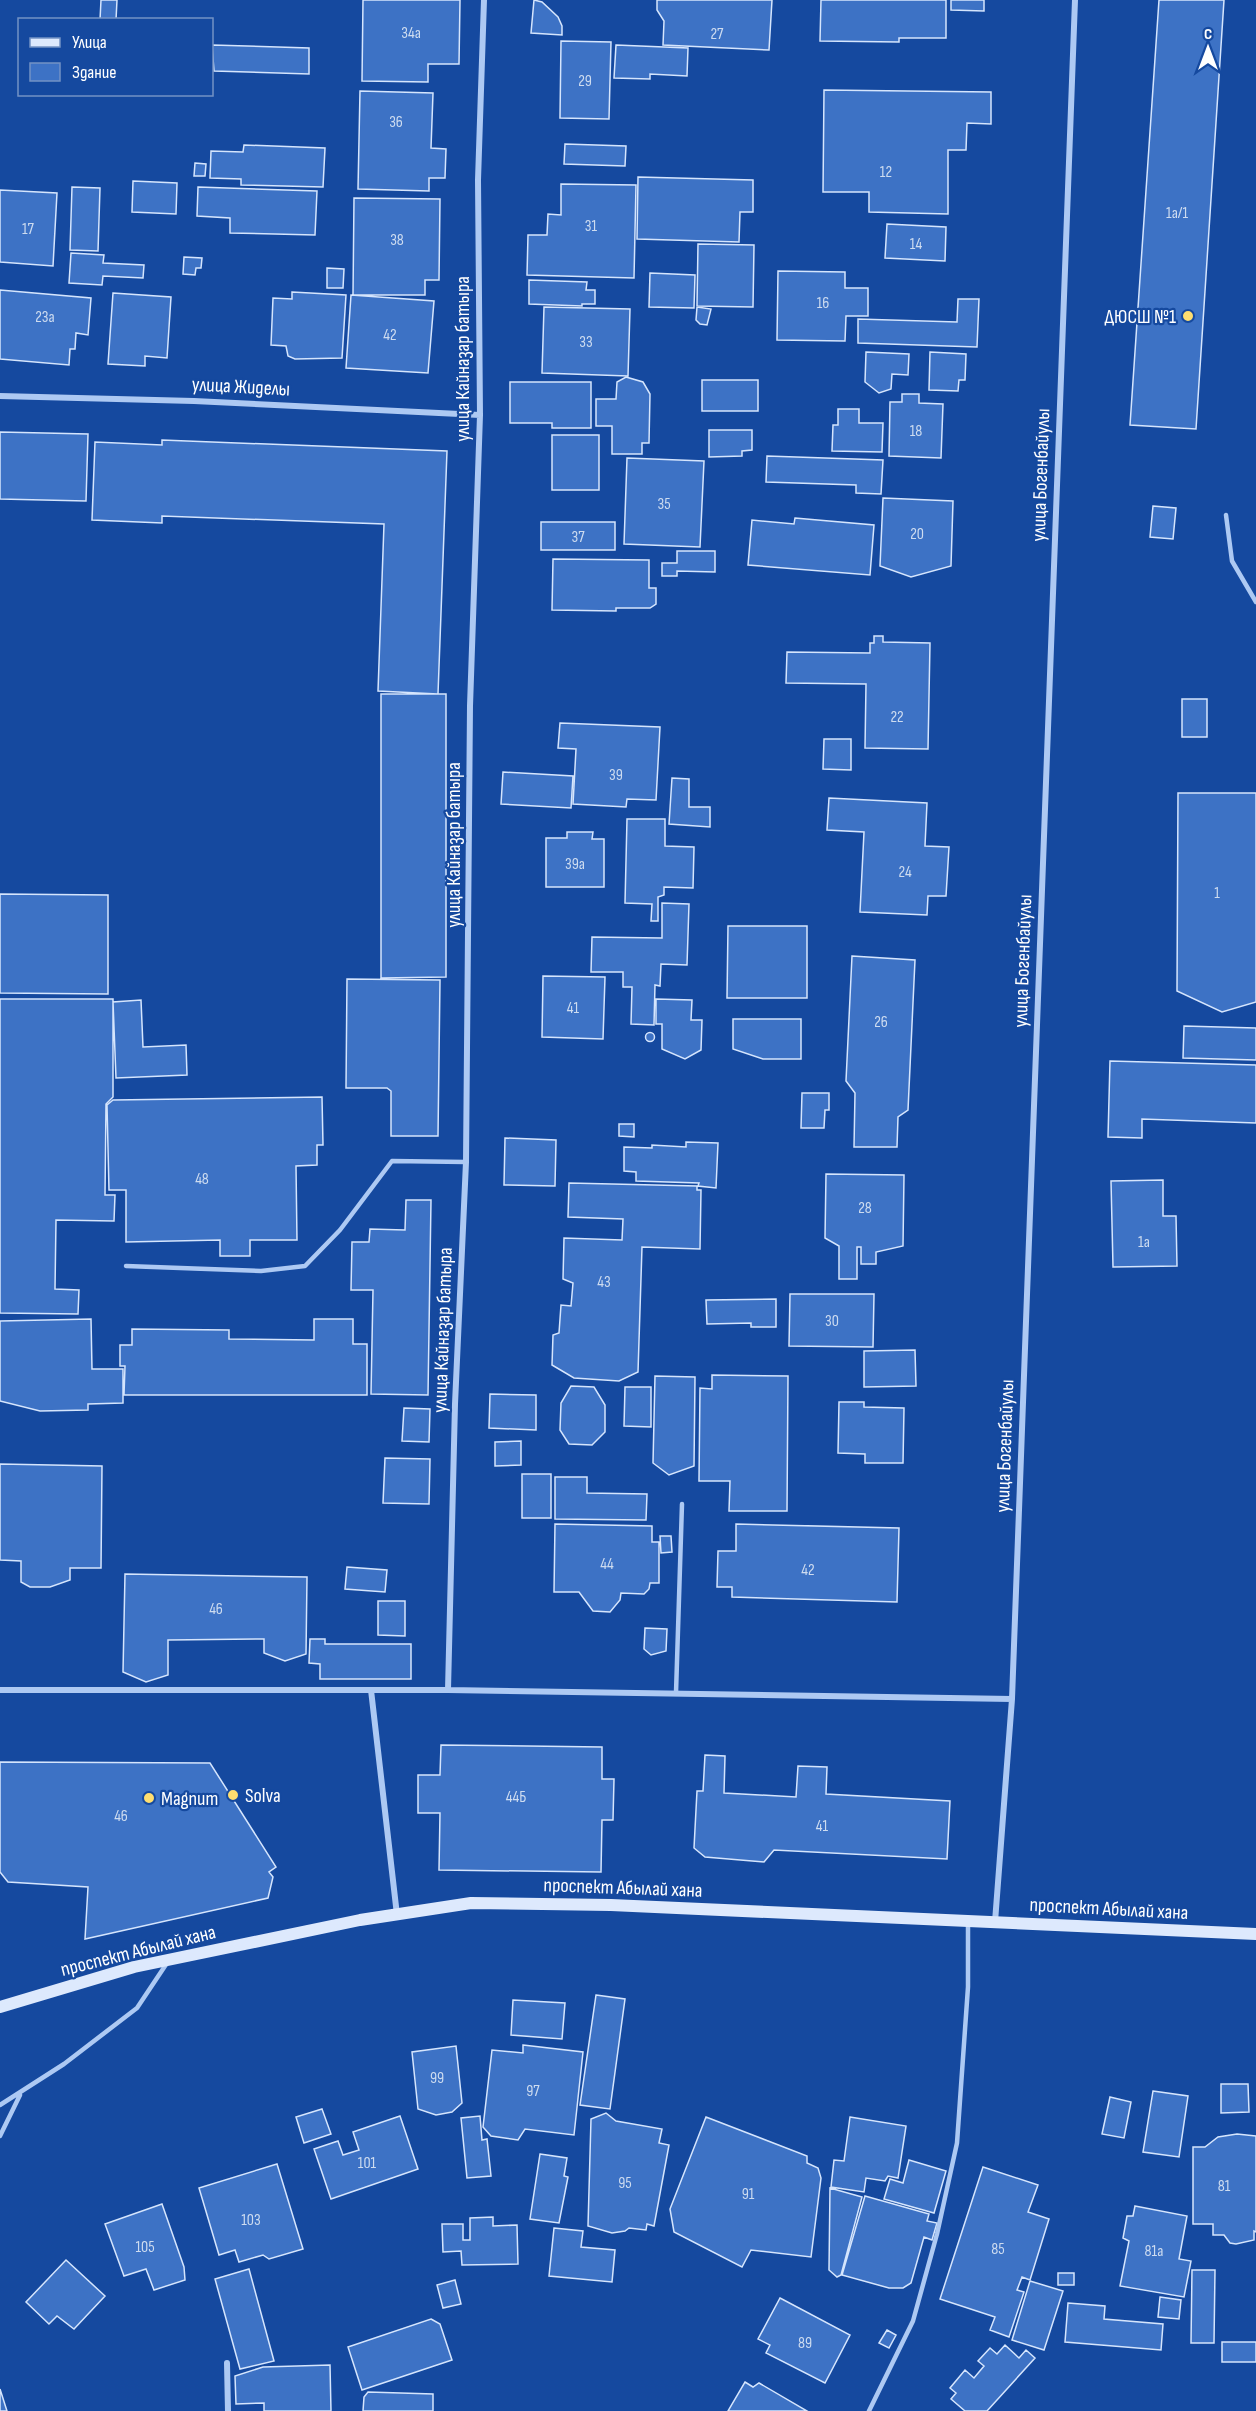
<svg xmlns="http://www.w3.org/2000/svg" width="1256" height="2411" font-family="'Sofia Sans Condensed',sans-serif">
<rect width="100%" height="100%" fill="#15499f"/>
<!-- building -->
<path fill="#3d72c5" stroke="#d5e5fd" stroke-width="1.5" d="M101,0H117L116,20H100Z
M363,0H460L459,64H428V82L362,81Z
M534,0L542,2L558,17L562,26V35L531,33Z
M657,0H772L769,50L663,45L664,21L657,10Z
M821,0H946V38H899V42L820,41Z
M951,0H984V11L951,10Z
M1159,0H1224L1196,429L1130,425Z
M561,41L611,42L609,119L560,118Z
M212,45L309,48V74L214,71Z
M616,45L688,48L687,76L650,74V79L614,78Z
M824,90L991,92V124L967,123L966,150H948V214L869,212V192H823Z
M360,91L433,93L431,148L446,149L445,178H429V191L358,189Z
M565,144L626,146L625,166L564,164Z
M244,145L325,148L323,187L241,185V179L210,178L211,151L243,152Z
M195,163L206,164L205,176H194Z
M638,177L753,180V212H740L739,242L637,239Z
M133,181L177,183L176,214L132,212Z
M561,184L636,185L634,278L527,275L528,235H547L548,214L561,215Z
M72,187L100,188L98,251L70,250Z
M198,187L317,191L315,235L230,233V218L197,216Z
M0,190L57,193L53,266L0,262Z
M354,198L440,199L439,280H425V295H353Z
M887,224L946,227L945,261L885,258Z
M698,244L754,245L753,307L697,306Z
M71,253L104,255L103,263L144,265L143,278L103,276L102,285L69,283Z
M184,257L202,258L201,268H196L195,275L183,274Z
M327,268L344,269L343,288H327Z
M778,271L845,272V288H868V316H846L845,341L777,340Z
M650,273L695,275L694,308L649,307Z
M529,280L587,282L586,290H595V304H582V306L529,304Z
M0,290L91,298L88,335L76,333L75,349H70L69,365L0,359Z
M292,292L346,295L342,358L295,359L288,356L286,346L271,345L273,298L292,299Z
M113,293L171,297L167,358L145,356V366L108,364Z
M351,295L434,301L428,373L346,368Z
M958,299H979L977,347L858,343V319L957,322Z
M544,307L630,309L628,376L542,373Z
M697,307L711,309L707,325L700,324L696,320Z
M866,352L909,354L908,375L892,374L891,389L879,393L865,382Z
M930,352L966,354L965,380H959L958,391L929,390Z
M626,377L643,382L650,394L649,443H642V454H612V426H596V399H616L617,382Z
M702,380H758V411H702Z
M510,382H591V428H552V423H510Z
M902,394H919V403L943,404L941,458L889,456L890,402H902Z
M838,409H859V423H883L882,452L832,451L833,425H838Z
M709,430H752V450L742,451V456L709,457Z
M0,432L88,434L86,501L0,499Z
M552,435H599V490H552Z
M162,440L447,451L438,694L378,691L384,524L162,516V523L92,520L95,442L162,445Z
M767,456L883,460L881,494L856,493V485L766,482Z
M627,458L704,461L700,547L624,544Z
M883,498L953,501L951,566L911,577L880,566Z
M1153,506L1176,508L1173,539L1150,537Z
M795,518L874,525L870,575L748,565L752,520L794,524Z
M541,522H615V550H541Z
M677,551H715V572L677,571V576H662V563H677Z
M553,559L649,560V588H656V604L650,608H616V611L552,610Z
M874,636H883V642L930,643L928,749L865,748L866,684L786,683L787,652L870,653V643H874Z
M381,694H446V977L381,978Z
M1182,699H1207V737H1182Z
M560,723L660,727L656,800L627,799L626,807L573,804L576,749L558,748Z
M824,739H851V770L823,769Z
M503,772L573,776L571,808L501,804Z
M672,778L689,779V807H710V827L669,824Z
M1178,793H1256V1002L1222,1012L1177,991Z
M829,798L927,803L925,846L949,847L946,896H928L927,915L860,912L864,832L827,830Z
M627,819H665V846L694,847L693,888L664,887V895L658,897V921H651L652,904L625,903Z
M567,832H593L592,839H604V887H546V838H567Z
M0,894L108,895V994L0,993Z
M662,903L689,904L687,965L661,964L660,986L655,985L654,1025L631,1024L632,987H623V972H591L592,937L662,938Z
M728,926H807V998H727Z
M852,956L915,960L908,1110L898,1117L897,1147H854L855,1093L846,1081Z
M543,976L605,977L603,1039L542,1037Z
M347,979L440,980L438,1136H391V1091L387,1088H346Z
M0,999H113V1097L106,1104L105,1195H115L114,1221L56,1220L55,1289L79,1290L78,1314L0,1313Z
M656,999L692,1000L691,1020H702L701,1050L685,1059L662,1049V1024H656Z
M141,1000L143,1047L186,1045L187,1075L116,1078L113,1002Z
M733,1019H801V1059H763L733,1049Z
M1184,1026L1256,1028V1060L1183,1058Z
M645.5 1037a4.5 4.5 0 1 1 9 0a4.5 4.5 0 1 1-9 0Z
M1110,1061L1256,1065V1123L1142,1119V1138L1108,1137Z
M802,1093H829V1110H825L824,1128H801Z
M322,1097L323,1145H317V1165L296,1166L297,1240H250V1256H220V1240L126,1242V1190H109L107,1105L113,1100Z
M619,1124H634V1137L619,1136Z
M505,1138L556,1140L555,1186L504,1185Z
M686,1142L718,1143L716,1188L698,1186L699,1183L636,1181V1172L624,1171V1147L652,1148V1145L686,1147Z
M826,1174L904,1175L903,1246L876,1252V1264H861V1247H857V1279H839V1246L825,1238Z
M1163,1180V1216H1176L1177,1266L1113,1267L1111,1181Z
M569,1183L697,1186V1190H701L700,1249L642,1247L638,1372L619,1381L574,1378L552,1365L553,1335L559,1333L561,1305L571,1306L573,1283L563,1279L564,1238L622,1240L623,1219L568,1217Z
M406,1200H431L428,1395L371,1394L373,1290H351L352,1242H369L370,1229L405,1230Z
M790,1294H874L873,1347L789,1346Z
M776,1299V1327H751V1323L707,1324L706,1300Z
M91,1319L92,1369H123V1403L88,1404V1410L40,1411L0,1401V1321Z
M314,1319H353V1344H367V1395H124L125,1366H120V1345H132V1329L229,1330V1339L314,1340Z
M915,1350L916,1386L864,1387V1351Z
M712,1375L788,1376L787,1511H729L730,1481H699L700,1388L712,1389Z
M655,1376L695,1377L694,1466L669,1475L653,1463Z
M571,1386L594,1387L605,1405V1432L592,1445L569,1444L560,1430L561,1403Z
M625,1387H651V1427L624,1426Z
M490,1394L536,1395V1430L489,1428Z
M839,1402H864V1407L904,1408L903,1463H865V1454L838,1453Z
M404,1408L430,1409L429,1442L402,1441Z
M521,1441V1465L495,1466V1442Z
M385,1458L430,1459L429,1504L383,1503Z
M0,1464L102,1466L101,1568H70V1580L50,1587H30L21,1582V1561L0,1560Z
M522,1474H551V1518H522Z
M555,1477H587V1493L647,1494L646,1520L555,1519Z
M555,1524L652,1526V1542H659V1583H650L649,1589L644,1594L621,1593L620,1600L610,1612L593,1611L579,1592H554Z
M736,1524L899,1528L897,1602L732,1597V1587H717L718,1551H736Z
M660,1536H671L672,1552L661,1553Z
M347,1567L387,1570L385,1592L345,1589Z
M125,1574L307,1577L306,1654L285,1661L264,1653V1639L168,1640V1675L146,1682L123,1672Z
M378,1601H405V1636L378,1635Z
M645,1628L667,1629L666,1651L651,1655L644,1649Z
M310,1639H325V1644H411V1679H320V1664L309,1663Z
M441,1745L602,1747V1779H614L613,1820H602L601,1872L439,1870L440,1813H418V1775H440Z
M705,1755L725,1756L724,1793L796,1797L798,1766L827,1767L826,1794L950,1801L947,1859L774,1850L764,1862L705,1857L694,1848L697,1791H703Z
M0,1762L210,1763L276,1867L269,1872L273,1877L268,1898L85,1939L88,1887L8,1882L0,1872Z
M596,1995L625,1999L610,2109L580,2105Z
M513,2000L565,2003L562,2039L511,2035Z
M523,2045L583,2052L574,2135L525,2129L518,2140L491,2136L483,2127L492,2050L523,2053Z
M456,2046L462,2103L452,2112L436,2115L418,2109L412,2052Z
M1221,2084H1248L1249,2112L1221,2113Z
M1153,2091L1188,2096L1179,2157L1143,2152Z
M1110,2097L1131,2102L1124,2138L1102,2134Z
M322,2109L331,2134L304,2143L296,2117Z
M606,2113L616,2121L662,2129L659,2143L669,2145L654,2226L647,2224L646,2230L629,2228L625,2231L612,2233L588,2226L591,2119Z
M400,2116L418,2169L331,2199L314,2149L338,2141L343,2155L359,2150L353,2132Z
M480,2116L482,2140L487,2139L491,2176L467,2178L461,2118Z
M706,2117L807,2156V2163L818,2168L821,2178L811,2257L751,2250L742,2267L674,2232L670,2209Z
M850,2117L906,2126L898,2178L888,2176L885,2181L866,2178L864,2192L831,2187L834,2160L844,2161Z
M1237,2134L1256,2136V2232L1254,2231V2240L1236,2244L1230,2243L1224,2235H1213V2224H1193V2147H1205L1218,2137Z
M540,2154L567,2158L564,2176L568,2177L559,2223L530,2219Z
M909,2160L946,2171L934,2213L884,2199L890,2179L903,2183Z
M277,2164L303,2249L269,2259L263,2255L239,2262L235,2250L219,2255L199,2188Z
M983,2167L1038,2185L1028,2212L1049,2219L1030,2280L1022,2277L1017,2290L1024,2292L1009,2337L990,2330L995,2317L940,2299Z
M830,2188L862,2197L841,2275L837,2277L829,2270Z
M865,2196L929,2214L927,2221L937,2223L932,2240L924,2237L911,2283L903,2288H889L842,2275Z
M162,2204L184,2267L185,2280L154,2290L146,2269L124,2276L105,2224Z
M1135,2206L1187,2216L1179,2259L1191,2261L1184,2297L1120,2286L1129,2241L1123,2238L1127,2216H1133Z
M493,2217V2226L517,2225L518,2264L462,2265L461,2251L443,2252L442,2224H463V2240H470V2218Z
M554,2228L583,2231L581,2247L615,2250L612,2282L549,2276Z
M66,2260L105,2296L74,2329L57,2316L49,2324L26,2302Z
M249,2269L274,2361L240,2369L215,2279Z
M1192,2270H1215L1214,2343H1191Z
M1058,2273H1074V2285H1058Z
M455,2280L461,2304L443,2308L437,2285Z
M1030,2281L1063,2291L1044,2350L1012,2340Z
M1160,2297L1181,2300L1179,2319L1158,2317Z
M780,2298L850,2335L825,2383L766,2353L770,2345L758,2339Z
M1068,2303L1105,2306L1104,2319L1163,2324L1161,2350L1065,2342Z
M431,2319L440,2324L452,2360L362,2390L348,2347Z
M887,2330L896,2335L889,2348L879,2343Z
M1222,2342H1256V2362H1222Z
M1005,2345L1019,2358L1026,2350L1035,2358L987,2411H965L951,2399L956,2393L950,2388L965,2370L974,2378L984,2366L978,2361L990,2348L997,2354Z
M330,2365L331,2411H264V2403L236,2404L235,2376L263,2367Z
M745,2382L753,2387L759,2383L807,2411H728Z
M0,2389L7,2411H0Z
M368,2392L433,2394V2411H363L364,2397Z"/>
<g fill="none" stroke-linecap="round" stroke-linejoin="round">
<!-- service -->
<path stroke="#adc9f3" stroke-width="4.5" d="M1226,515L1232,561L1256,602
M126,1266L261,1271L305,1266L340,1230L392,1161L466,1162
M676,1693L682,1504
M0,2105L64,2064L137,2008L167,1963
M0,2136L20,2095
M869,2411L913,2321L937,2234L957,2143L968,1987V1923"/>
<!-- minor -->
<path stroke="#adc9f3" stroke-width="6" d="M0,396L194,401L480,415
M0,1690H448L1012,1699
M371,1690L397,1915
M448,1690L455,1404L466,1162L470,706L480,415L478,180L484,0
M995,1922L1012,1699L1075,0
M227,2363L228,2411"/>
<!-- secondary -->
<path stroke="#dde9fd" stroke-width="12" d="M0,2007L134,1967L360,1920L471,1903L611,1905L1256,1934"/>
</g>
<!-- markers -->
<g fill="#ffde70" stroke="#15499f" stroke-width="2">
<circle cx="1188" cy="316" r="6"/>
<circle cx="233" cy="1795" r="6"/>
<circle cx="149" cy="1798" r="6"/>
</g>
<g text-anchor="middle" stroke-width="4.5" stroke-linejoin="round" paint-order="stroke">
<!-- number labels -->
<g font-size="16" fill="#cedcf0">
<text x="411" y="38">34а</text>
<text x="717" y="39">27</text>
<text x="585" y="86">29</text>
<text x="396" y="127">36</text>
<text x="886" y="177">12</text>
<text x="1177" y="218">1а/1</text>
<text x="591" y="231">31</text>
<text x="28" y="234">17</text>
<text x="397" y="245">38</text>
<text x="916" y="249">14</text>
<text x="823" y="308">16</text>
<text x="45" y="322">23а</text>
<text x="390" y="340">42</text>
<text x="586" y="347">33</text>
<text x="916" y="436">18</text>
<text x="664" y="509">35</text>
<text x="917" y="539">20</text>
<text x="578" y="542">37</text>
<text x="897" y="722">22</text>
<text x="616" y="780">39</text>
<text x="575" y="869">39а</text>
<text x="905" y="877">24</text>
<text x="1217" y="898">1</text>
<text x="573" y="1013">41</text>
<text x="881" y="1027">26</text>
<text x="202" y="1184">48</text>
<text x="865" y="1213">28</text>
<text x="1144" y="1247">1а</text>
<text x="604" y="1287">43</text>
<text x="832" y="1326">30</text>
<text x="607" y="1569">44</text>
<text x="808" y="1575">42</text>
<text x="216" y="1614">46</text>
<text x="516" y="1802">44Б</text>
<text x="121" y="1821">46</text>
<text x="822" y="1831">41</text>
<text x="437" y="2083">99</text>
<text x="533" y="2096">97</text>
<text x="367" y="2168">101</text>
<text x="625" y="2188">95</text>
<text x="1224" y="2191">81</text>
<text x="748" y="2199">91</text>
<text x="251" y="2225">103</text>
<text x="145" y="2252">105</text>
<text x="998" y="2254">85</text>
<text x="1154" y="2256">81а</text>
<text x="805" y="2348">89</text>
</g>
<!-- poi labels -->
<g font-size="20" fill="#fff" stroke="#15499f" text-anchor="start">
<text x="1176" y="323" text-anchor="end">ДЮСШ №1</text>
<text x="245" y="1802">Solva</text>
<text x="161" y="1805">Magnum</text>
</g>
<!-- street labels -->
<g font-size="20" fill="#fff" stroke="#15499f">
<text transform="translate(462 359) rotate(-90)" y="7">улица Кайназар батыра</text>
<text transform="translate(241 386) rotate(3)" y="7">улица Жиделы</text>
<text transform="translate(1040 475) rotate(-88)" y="7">улица Богенбайулы</text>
<text transform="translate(453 845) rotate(-90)" y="7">улица Кайназар батыра</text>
<text transform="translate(1022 961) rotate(-88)" y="7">улица Богенбайулы</text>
<text transform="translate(442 1330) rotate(-88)" y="7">улица Кайназар батыра</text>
<text transform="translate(1004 1446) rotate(-88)" y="7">улица Богенбайулы</text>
<text transform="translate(623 1887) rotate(2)" y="7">проспект Абылай хана</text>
<text transform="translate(1109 1908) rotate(3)" y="7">проспект Абылай хана</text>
<text transform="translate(138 1950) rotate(-14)" y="7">проспект Абылай хана</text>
</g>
</g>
<!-- legend -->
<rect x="18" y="18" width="195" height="78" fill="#15499f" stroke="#7392c5" stroke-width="1.5"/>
<rect x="30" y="38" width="30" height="9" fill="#dde9fd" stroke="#7392c5" stroke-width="1.5"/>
<text x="72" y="48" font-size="18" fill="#ffffff">Улица</text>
<rect x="30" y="63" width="30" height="18" fill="#3d72c5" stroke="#7392c5" stroke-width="1.5"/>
<text x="72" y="78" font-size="18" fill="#ffffff">Здание</text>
<!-- north arrow -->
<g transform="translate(1208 48)" stroke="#15499f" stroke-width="4.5" paint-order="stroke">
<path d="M0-4.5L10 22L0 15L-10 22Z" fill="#ffffff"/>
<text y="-9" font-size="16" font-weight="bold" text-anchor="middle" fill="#ffffff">С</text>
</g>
</svg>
